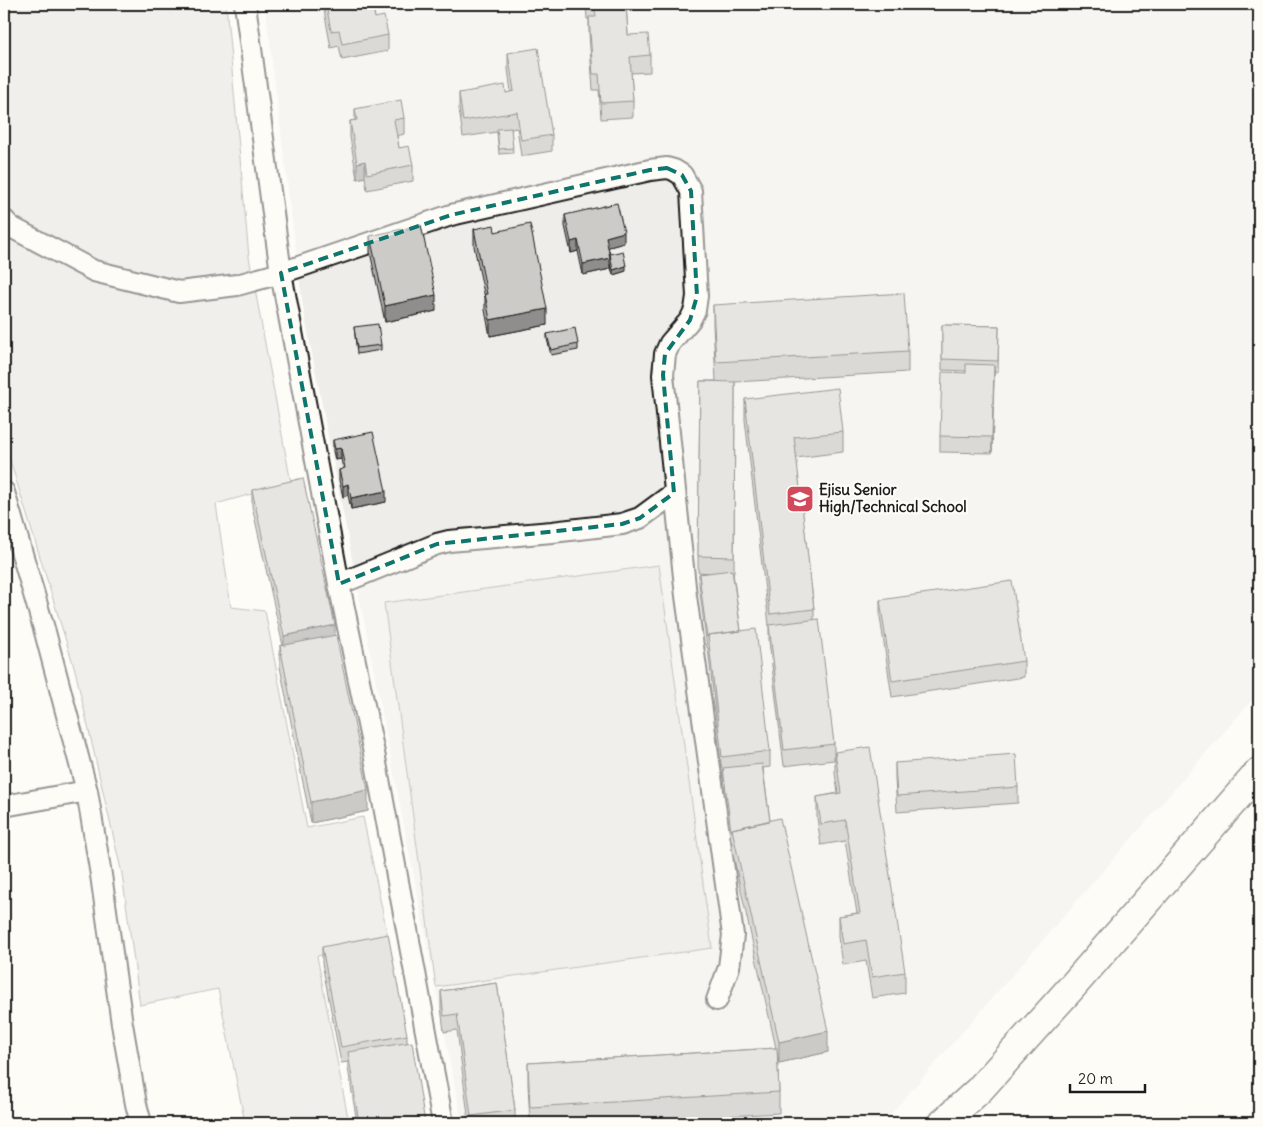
<svg xmlns="http://www.w3.org/2000/svg" width="1263" height="1127" font-family="Delius,sans-serif">
<rect width="100%" height="100%" fill="#fdfcf7"/>
<filter id="ink" filterUnits="userSpaceOnUse"><feTurbulence type="fractalNoise" baseFrequency=".02" numOctaves="2"/><feDisplacementMap in="SourceGraphic" scale="10" xChannelSelector="R" yChannelSelector="G"/><feConvolveMatrix kernelMatrix="1 2 1 2 8 2 1 2 1" color-interpolation-filters="sRGB"/></filter>
<g filter="url(#ink)">
<!-- built -->
<path fill="#eeede9" d="M265,4H1259V692L883,1123H462L303,307Z"/>
<!-- green -->
<path fill="#e0dfdb" stroke="#7e7e7c" d="M4,4H226L249,257L291,483L216,504L231,607L265,611L307,828L363,817L389,942L317,956L349,1123H245L218,989L140,1005L122,874L75,670L4,441Z
M659,565L712,948L436,987L384,603Z"/>
<g fill="none" stroke-linecap="round" stroke-linejoin="round">
<defs>
<path id="street" d="M245,4L281,273L339,584L375,758L443,1123
M4,220L11,227L94,271L179,292L237,285L281,273L451,215L650,170L667,168L674,170L682,175L691,191L697,296L695,310L690,320L670,343L665,354L663,375L686,596L733,935L729,967L717,1000
M4,492L45,632L87,791L101,875L122,1024L136,1104L141,1123
M339,584L437,544L449,541L552,532L622,524L640,518L674,493
M4,806L87,791"/>
<path id="secondary" d="M943,1123L979,1090L1071,988L1259,772"/>
</defs>
<!-- street casing -->
<use href="#street" stroke="#1c1c1c" stroke-width="24"/>
<!-- secondary casing -->
<use href="#secondary" stroke="#1c1c1c" stroke-width="31"/>
<!-- street -->
<use href="#street" stroke="#fdfcf7" stroke-width="20"/>
<!-- secondary -->
<use href="#secondary" stroke="#fdfcf7" stroke-width="28"/>
</g>
<!-- wall -->
<path fill="#afafac" stroke="#1c1c1c" d="M324,4H379V5L373,6L375,18L388,35V51L342,60L339,46L331,48L324,10Z
M586,4H626L628,35L650,55V72L631,73L633,101V117L601,119L599,90H593L589,34V19H587Z
M508,53L552,135V151L521,156L517,128L511,129L513,153L499,154L497,132L463,137L459,109V93H506L511,92L508,69Z
M355,109L404,118V134L397,136L399,148L413,165V181L367,190L365,177L357,179L350,137V121L355,120Z
M565,215L624,243L608,247L610,254L626,271L613,275L610,264V269L583,275L578,251L571,253L565,226Z
M474,229L495,232L547,325L490,336L485,310V298L474,246Z
M370,236L436,311L385,322L370,252Z
M713,305L908,351V372L735,382L734,573H733L741,631L770,751V767L763,768L770,821L828,1052L779,1063L777,1051L779,1092V1113L605,1123H530L528,1084V1063L776,1048L732,850V842H731L723,779V773H722L708,648H707L699,585V574L711,573L698,572L700,381H716L713,325Z
M942,325L999,326L998,372H994L992,453L940,452V436L966,373V371L942,370Z
M354,327L381,345V350L357,354Z
M547,334L578,344V350L551,355L547,339Z
M745,399L843,432V452L796,458L814,609V619L834,744V760L784,766L769,641V625L745,420Z
M333,440L386,502L351,509L348,495L343,497L339,480V470L343,469L341,459L335,460L333,451Z
M252,490L335,635L368,811L311,823L280,667V646H283L252,506Z
M880,600L1024,661V677L892,697L880,617Z
M835,752L905,972V993L872,998L866,961L843,965L839,937V916L857,913L845,841L821,845L817,818V797L838,793L835,773Z
M895,763L1018,787V803L897,812L895,779Z
M322,947L407,1035V1043L425,1123H357L348,1068V1062L341,1063L322,963Z
M497,983L515,1110V1123H469L457,1030L444,1032L441,1007V991Z"/>
<!-- shaded-wall -->
<path fill="#8f8e8c" stroke="#1c1c1c" d="M365,161V177L357,179V163Z
M624,232V243L606,248V237Z
M578,240V251L571,253V242Z
M610,258V269L583,275V264Z
M626,266V271L613,275V270Z
M436,295V311L385,322V306Z
M547,309V325L490,336V320Z
M994,365V381L992,453V437Z
M341,448V459L335,460V449Z
M348,484V495L343,497V486Z
M386,491V502L351,509V498Z
M335,625V641L284,652V636Z
M368,790V811L311,823V802Z
M828,1031V1052L779,1063V1042Z"/>
<!-- building -->
<path fill="#cccbc8" stroke="#1c1c1c" d="M326,4H372L375,18L384,16L388,35L342,44L339,30L331,31Z
M594,4H626L628,35L648,34L650,55L630,57L633,101L601,103L599,74H593L589,17H596Z
M538,48L552,135L521,140L517,112L463,121L459,93L505,85L506,93L514,91L508,53Z
M401,100L404,118L394,120L399,148L409,146L413,165L367,174L365,161L357,163L350,121L357,120L355,109Z
M511,128L513,148L499,149L497,129Z
M617,203L624,232L606,237L610,258L583,264L578,240L571,242L565,215Z
M530,224L547,309L490,320L485,294H487L474,229L494,225L495,232Z
M421,225L436,295L385,306L370,236Z
M623,251L626,266L613,270L610,254Z
M904,293L908,351L716,362L713,305Z
M378,324L381,345L357,348L354,327Z
M942,325L999,326L998,361L942,359Z
M575,328L578,344L551,350L547,334Z
M966,364L994,365L992,437L940,436L942,372L966,373Z
M700,381L735,382L734,557L698,556Z
M838,388L843,432L794,437L814,609L770,614L745,399Z
M373,432L386,491L351,498L348,484L343,486L339,470L345,468L341,448L335,449L333,440Z
M303,478L335,625L284,636L252,490Z
M732,570L741,631L708,635V637H707L699,574Z
M1012,581L1024,661L892,681L880,600Z
M819,619L834,744L784,750L769,625Z
M756,629L770,751L722,757L708,635Z
M336,635L368,790L311,802L280,646Z
M870,747L905,972L872,977L866,940L843,944L839,916L860,913L845,820L821,824L817,797L841,793L835,752Z
M1016,754L1018,787L897,796L895,763Z
M762,764L770,821L732,829V831H731L723,768Z
M780,818L828,1031L779,1042L732,829Z
M388,934L407,1035L341,1047L322,947Z
M497,983L515,1110L471,1116L457,1014L444,1016L441,991Z
M412,1042L425,1123H359L348,1052Z
M777,1048L779,1092L530,1107L528,1063Z"/>
</g>
<!-- marked area -->
<path d="M0 0H1263V1127H0ZM667,168L682,175L691,191L697,296L690,320L665,354L663,375L674,493L640,518L622,524L437,544L339,584L281,273L451,215L650,170Z" fill="#fdfcf7" fill-opacity=".55" fill-rule="evenodd"/>
<path fill="none" stroke="#0f766e" stroke-width="4" stroke-dasharray="10 6" stroke-linejoin="round" d="M667,168L682,175L691,191L697,296L690,320L665,354L663,375L674,493L640,518L622,524L437,544L339,584L281,273L451,215L650,170Z"/>
<!-- icons -->
<defs>
<symbol id="school-square" viewBox="-11 -11 22 22"><rect x="-9" y="-9" width="18" height="18" rx="4" fill="#d1495b" stroke="#fdfcf7"/><path d="M0-5L7-2L0 1L-7-2ZM-4 1L0 2.5L4 1V4Q0 6-4 4Z" fill="#fff"/></symbol>
</defs>
<g fill-rule="evenodd">
<use href="#school-square" x="784" y="483" width="32" height="32"/>
</g>
<g text-anchor="middle" stroke-width="4.5" stroke-linejoin="round" paint-order="stroke">
<!-- poi labels -->
<g font-size="15" font-weight="bold" fill="#1c1c1c" stroke="#fdfcf7" text-anchor="start">
<text x="819" y="495">Ejisu Senior<tspan x="819" dy="17">High/Technical School</tspan></text>
</g>
</g>
<!-- margin -->
<rect width="1263" height="1127" fill="none" stroke="#fdfcf7" stroke-width="20"/>
<rect x="10" y="10" width="1243" height="1107" fill="none" stroke="#1c1c1c" stroke-width="2" filter="url(#ink)"/>
<!-- scale -->
<path d="M1070 1084v8h75v-8" fill="none" stroke="#1c1c1c" stroke-width="2.5"/>
<text x="1078" y="1084" font-size="15" fill="#1c1c1c" stroke="#fdfcf7" stroke-width="4" paint-order="stroke">20 m</text>
</svg>
